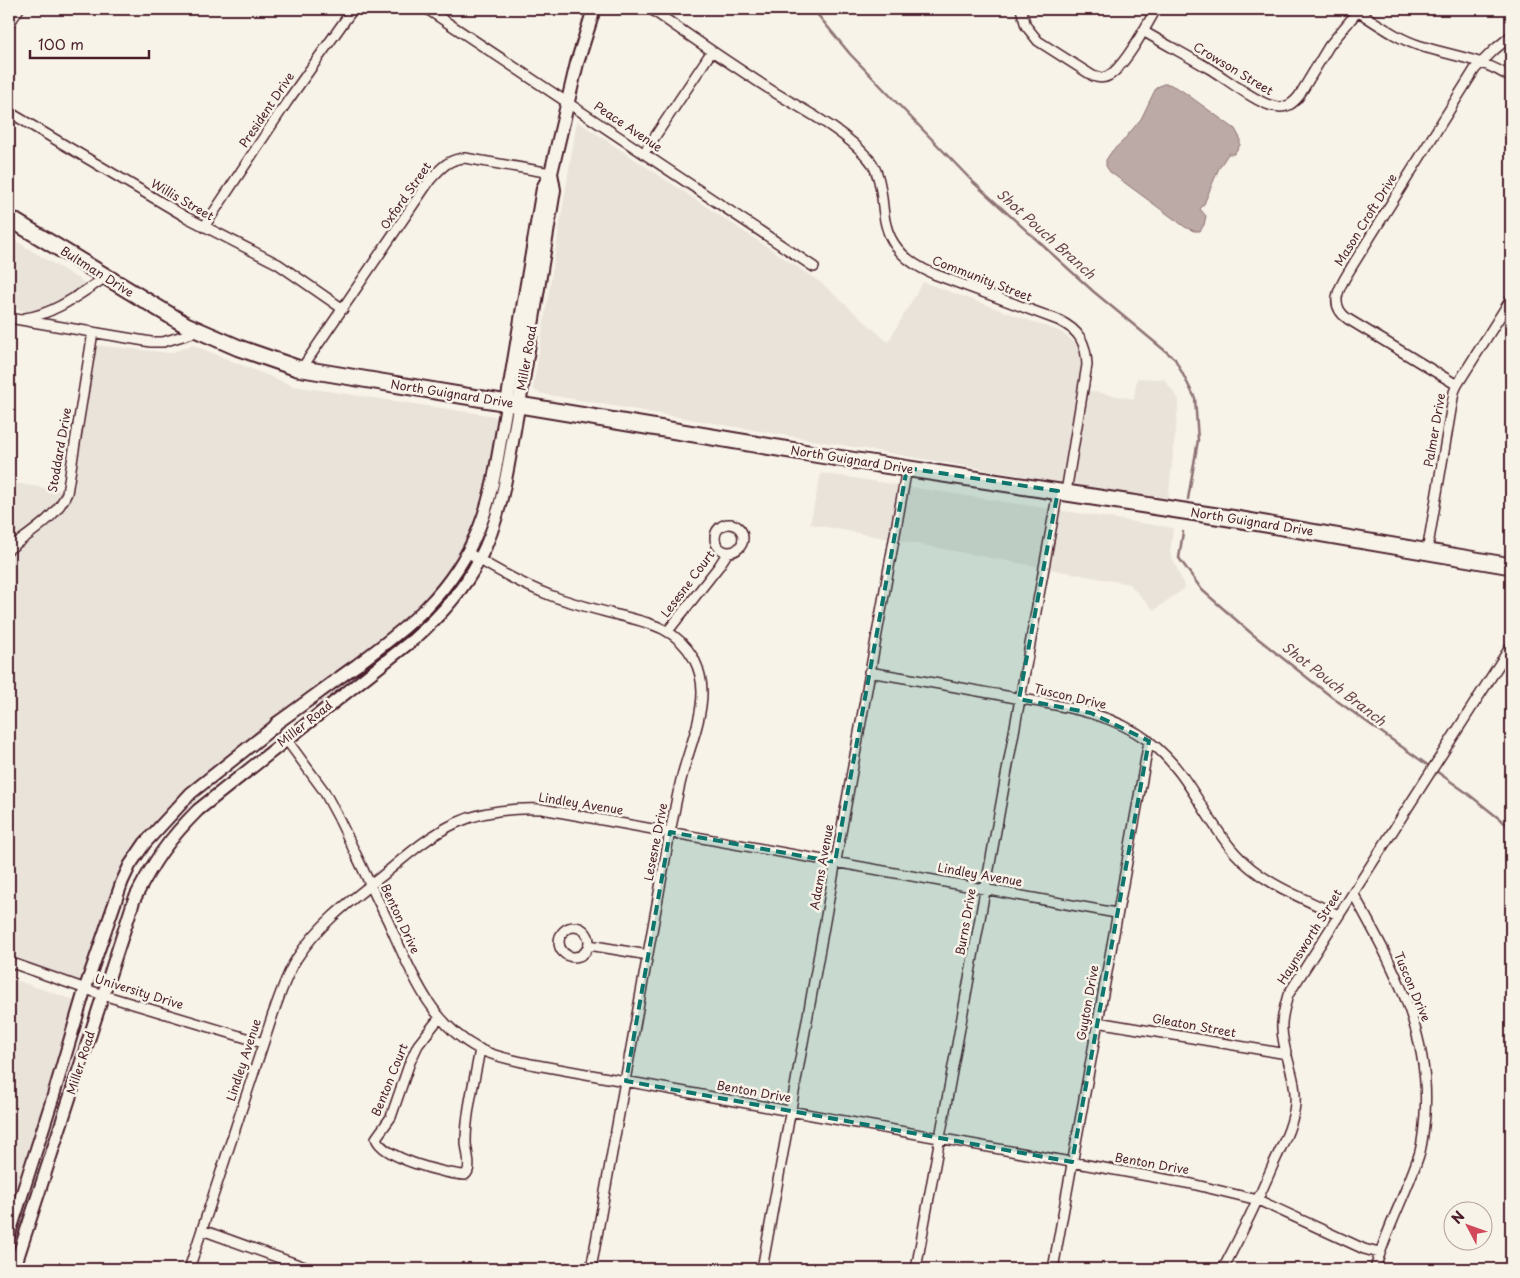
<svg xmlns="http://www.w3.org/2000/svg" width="1520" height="1278" font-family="'Playpen Sans',sans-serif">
<rect width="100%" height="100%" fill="#f7f3e8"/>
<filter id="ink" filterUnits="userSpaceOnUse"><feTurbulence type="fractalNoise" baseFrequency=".02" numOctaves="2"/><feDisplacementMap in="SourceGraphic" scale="10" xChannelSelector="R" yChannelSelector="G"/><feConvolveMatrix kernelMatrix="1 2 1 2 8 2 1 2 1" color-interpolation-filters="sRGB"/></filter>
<g filter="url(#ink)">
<!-- built -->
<path fill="#eae3da" d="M577,121L820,282L888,342L923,282L1061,332L1077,344L1081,364L1079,389L1134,399L1137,378L1164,379L1179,400L1168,501L538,393L533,388Z
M9,237L87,284L73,296L33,314L9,306Z
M85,344L170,353L193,345L293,386L495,416L497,421L482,500L461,551L446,576L426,602L399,627L199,785L139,849L85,989L9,959V482L62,491Z
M821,473L1173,528L1170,552L1185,588L1154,610L1129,584L810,524Z
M9,978L77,1001L9,1208Z"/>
<!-- water -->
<path fill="#bcaaa7" stroke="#8e7275" d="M1163,84H1169L1181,90L1235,129L1240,138V145L1234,154H1228L1219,168L1204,204L1200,209L1206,216L1204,225L1200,231H1194L1185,227L1110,172L1106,166V160L1112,151L1122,142L1141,119L1156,88Z"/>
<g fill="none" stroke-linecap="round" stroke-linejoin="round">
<!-- stream -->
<path stroke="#8e7275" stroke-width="2.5" d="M813,9L850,54L973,182L1094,292L1175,359L1195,398L1198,440L1188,499
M1183,532L1179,558L1202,590L1251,633L1333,698L1467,793L1511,828"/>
<defs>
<path id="minor" d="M427,9L814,267
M651,9C691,37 732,65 774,92C805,111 842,129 867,157C876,166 879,178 881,191C883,202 883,214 886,225C892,250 912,265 934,274L1058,320C1079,330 1086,342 1087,365L1066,492
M1021,9L1026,26L1038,41L1093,76C1098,78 1103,79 1108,76C1124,68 1147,25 1156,9
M1354,9C1375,22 1397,39 1421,46C1451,56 1485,59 1511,78
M9,24L19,9
M1143,31C1165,44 1188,56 1210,69C1225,78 1257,103 1273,106C1285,109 1292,105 1299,96L1329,46L1358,11
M9,112L186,217L278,264L343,309
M644,153L712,51
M204,227L287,102L353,9
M9,318L151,342H163L199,331
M25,318C55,314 81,293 106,277
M302,368L430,180C441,168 448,159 465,158L551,173
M1457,385L1348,319C1325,303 1343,282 1354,263L1475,69L1494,50L1511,36
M715 538a14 14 0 1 1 28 0a14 14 0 1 1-28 0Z
M9,549C30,533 56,518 67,493L93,332
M467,552C494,569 523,585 552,596C571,603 591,608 610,613C644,622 675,625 694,659C699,669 702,680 702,692C702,720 689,749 682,776C677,795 674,814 670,832L591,1269
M1427,552L1454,392L1457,385L1511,299
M668,631L719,566L728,552
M869,672C913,679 956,687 1000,695C1051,705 1107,709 1150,742C1190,773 1203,817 1235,853C1261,883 1303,898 1338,915
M286,739L324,791L338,817C355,852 371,887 388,921C410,969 429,1023 479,1049C495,1057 514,1060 531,1064L1192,1184L1258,1200L1364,1249L1379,1253
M1353,893C1391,962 1431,1033 1425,1114C1424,1128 1423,1142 1419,1155C1406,1194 1386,1230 1375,1269
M559 942a15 15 0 1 1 30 0a15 15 0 1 1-30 0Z
M589,945L648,955
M9,962L103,995L263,1043
M440,1017L418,1045L410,1062L391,1117L376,1138C382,1158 445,1174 465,1175C473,1169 466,1151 466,1142C466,1111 475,1079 480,1049
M1097,1022L1287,1054
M202,1230L310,1269
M189,1269L273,1014C280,995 286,975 297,958C319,924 350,901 382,876C405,857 428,836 456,823C482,811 513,808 542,809L1116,913
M762,1269L907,468
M916,1269L1058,491
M1053,1269L1149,741
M1223,1269C1241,1235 1258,1200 1273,1165C1282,1145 1293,1126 1295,1104C1297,1076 1283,1055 1282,1029C1281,1018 1285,1006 1288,995L1511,646"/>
<path id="tertiary" d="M9,1235L53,1097L85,989L122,882L130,865L145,843L191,793L274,727L277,723C304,704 330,684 357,665C410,625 452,593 479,528C495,489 499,445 507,403
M14,1269L134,900C153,862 168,840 198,810L414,639C439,617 463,591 479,560C504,513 509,457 519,405"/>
<path id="secondary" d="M507,403L543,188L551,173L577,63L594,9
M519,405L554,190L551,173"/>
<path id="trunk" d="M9,218L186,325L239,348L297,368L838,458L1236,519L1511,566"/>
</defs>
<!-- minor casing -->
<use href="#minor" stroke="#4a1f2b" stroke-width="12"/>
<!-- tertiary casing -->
<use href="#tertiary" stroke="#4a1f2b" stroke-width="15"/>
<!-- secondary casing -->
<use href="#secondary" stroke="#4a1f2b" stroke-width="16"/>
<!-- trunk casing -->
<use href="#trunk" stroke="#4a1f2b" stroke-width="19"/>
<!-- minor -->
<use href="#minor" stroke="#f7f3e8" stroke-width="9"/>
<!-- tertiary -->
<use href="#tertiary" stroke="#f7f3e8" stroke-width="11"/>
<!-- secondary -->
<use href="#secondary" stroke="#f7f3e8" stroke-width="12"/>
<!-- trunk -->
<use href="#trunk" stroke="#f7f3e8" stroke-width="15"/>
</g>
</g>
<!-- marked area -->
<path fill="#0f766e" fill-opacity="0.2" stroke="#0f766e" stroke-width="4" stroke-dasharray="10 6" stroke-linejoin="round" d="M907,468L1058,491L1019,699L1091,713L1149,741L1072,1162L626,1081L670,832L835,862Z"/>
<g text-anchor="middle" stroke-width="5" stroke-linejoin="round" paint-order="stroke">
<!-- street labels -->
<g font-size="12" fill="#4a1f2b" stroke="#f7f3e8">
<text transform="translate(1233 69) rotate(31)" y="4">Crowson Street</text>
<text transform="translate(267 110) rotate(-56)" y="4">President Drive</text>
<text transform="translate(628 127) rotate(34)" y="4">Peace Avenue</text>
<text transform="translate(406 196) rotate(-55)" y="4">Oxford Street</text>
<text transform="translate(182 200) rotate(30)" y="4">Willis Street</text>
<text transform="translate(1366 220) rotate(-58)" y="4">Mason Croft Drive</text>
<text transform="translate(97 272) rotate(32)" y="4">Bultman Drive</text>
<text transform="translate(982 279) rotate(21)" y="4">Community Street</text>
<text transform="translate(527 358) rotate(-80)" y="4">Miller Road</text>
<text transform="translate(452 394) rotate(9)" y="4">North Guignard Drive</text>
<text transform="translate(1435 430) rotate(-80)" y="4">Palmer Drive</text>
<text transform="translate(60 450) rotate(-80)" y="4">Stoddard Drive</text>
<text transform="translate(852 460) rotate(9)" y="4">North Guignard Drive</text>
<text transform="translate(1252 522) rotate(9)" y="4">North Guignard Drive</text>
<text transform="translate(688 584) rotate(-53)" y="4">Lesesne Court</text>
<text transform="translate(1070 697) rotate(13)" y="4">Tuscon Drive</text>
<text transform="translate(305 724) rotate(-38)" y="4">Miller Road</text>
<text transform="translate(581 804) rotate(9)" y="4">Lindley Avenue</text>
<text transform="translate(656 842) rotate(-79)" y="4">Lesesne Drive</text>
<text transform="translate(822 867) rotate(-80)" y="4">Adams Avenue</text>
<text transform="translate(980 875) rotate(10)" y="4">Lindley Avenue</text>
<text transform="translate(400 919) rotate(65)" y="4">Benton Drive</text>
<text transform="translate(966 922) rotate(-80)" y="4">Burns Drive</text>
<text transform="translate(1310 937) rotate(-58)" y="4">Haynsworth Street</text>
<text transform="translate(1412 987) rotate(67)" y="4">Tuscon Drive</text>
<text transform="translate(139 992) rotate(17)" y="4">University Drive</text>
<text transform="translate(1088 1003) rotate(-80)" y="4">Guyton Drive</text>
<text transform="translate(1194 1026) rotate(10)" y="4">Gleaton Street</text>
<text transform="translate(244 1060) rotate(-72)" y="4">Lindley Avenue</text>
<text transform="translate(81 1063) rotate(-72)" y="4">Miller Road</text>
<text transform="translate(390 1080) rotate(-68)" y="4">Benton Court</text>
<text transform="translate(754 1092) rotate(10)" y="4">Benton Drive</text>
<text transform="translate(1152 1164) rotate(10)" y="4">Benton Drive</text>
</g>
<!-- water labels -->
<g font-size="14" font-style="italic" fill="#6c4950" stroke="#f7f3e8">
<text transform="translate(1046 234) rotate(42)" y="5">Shot Pouch Branch</text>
<text transform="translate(1334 684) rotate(38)" y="5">Shot Pouch Branch</text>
</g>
</g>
<!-- margin -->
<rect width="1520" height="1278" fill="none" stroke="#f7f3e8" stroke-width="30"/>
<rect x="15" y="15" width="1490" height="1248" fill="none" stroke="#4a1f2b" stroke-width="2" filter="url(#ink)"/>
<!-- north arrow -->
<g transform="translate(1468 1226) rotate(311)"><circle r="24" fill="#f7f3e8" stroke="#b29e9c"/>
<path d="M0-4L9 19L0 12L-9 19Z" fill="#d1495b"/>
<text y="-8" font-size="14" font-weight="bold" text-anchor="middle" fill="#4a1f2b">N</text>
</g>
<!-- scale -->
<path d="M30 50v8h119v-8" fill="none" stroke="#4a1f2b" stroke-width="2.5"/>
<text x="38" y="50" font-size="15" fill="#4a1f2b" stroke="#f7f3e8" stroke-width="4" paint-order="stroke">100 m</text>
</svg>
